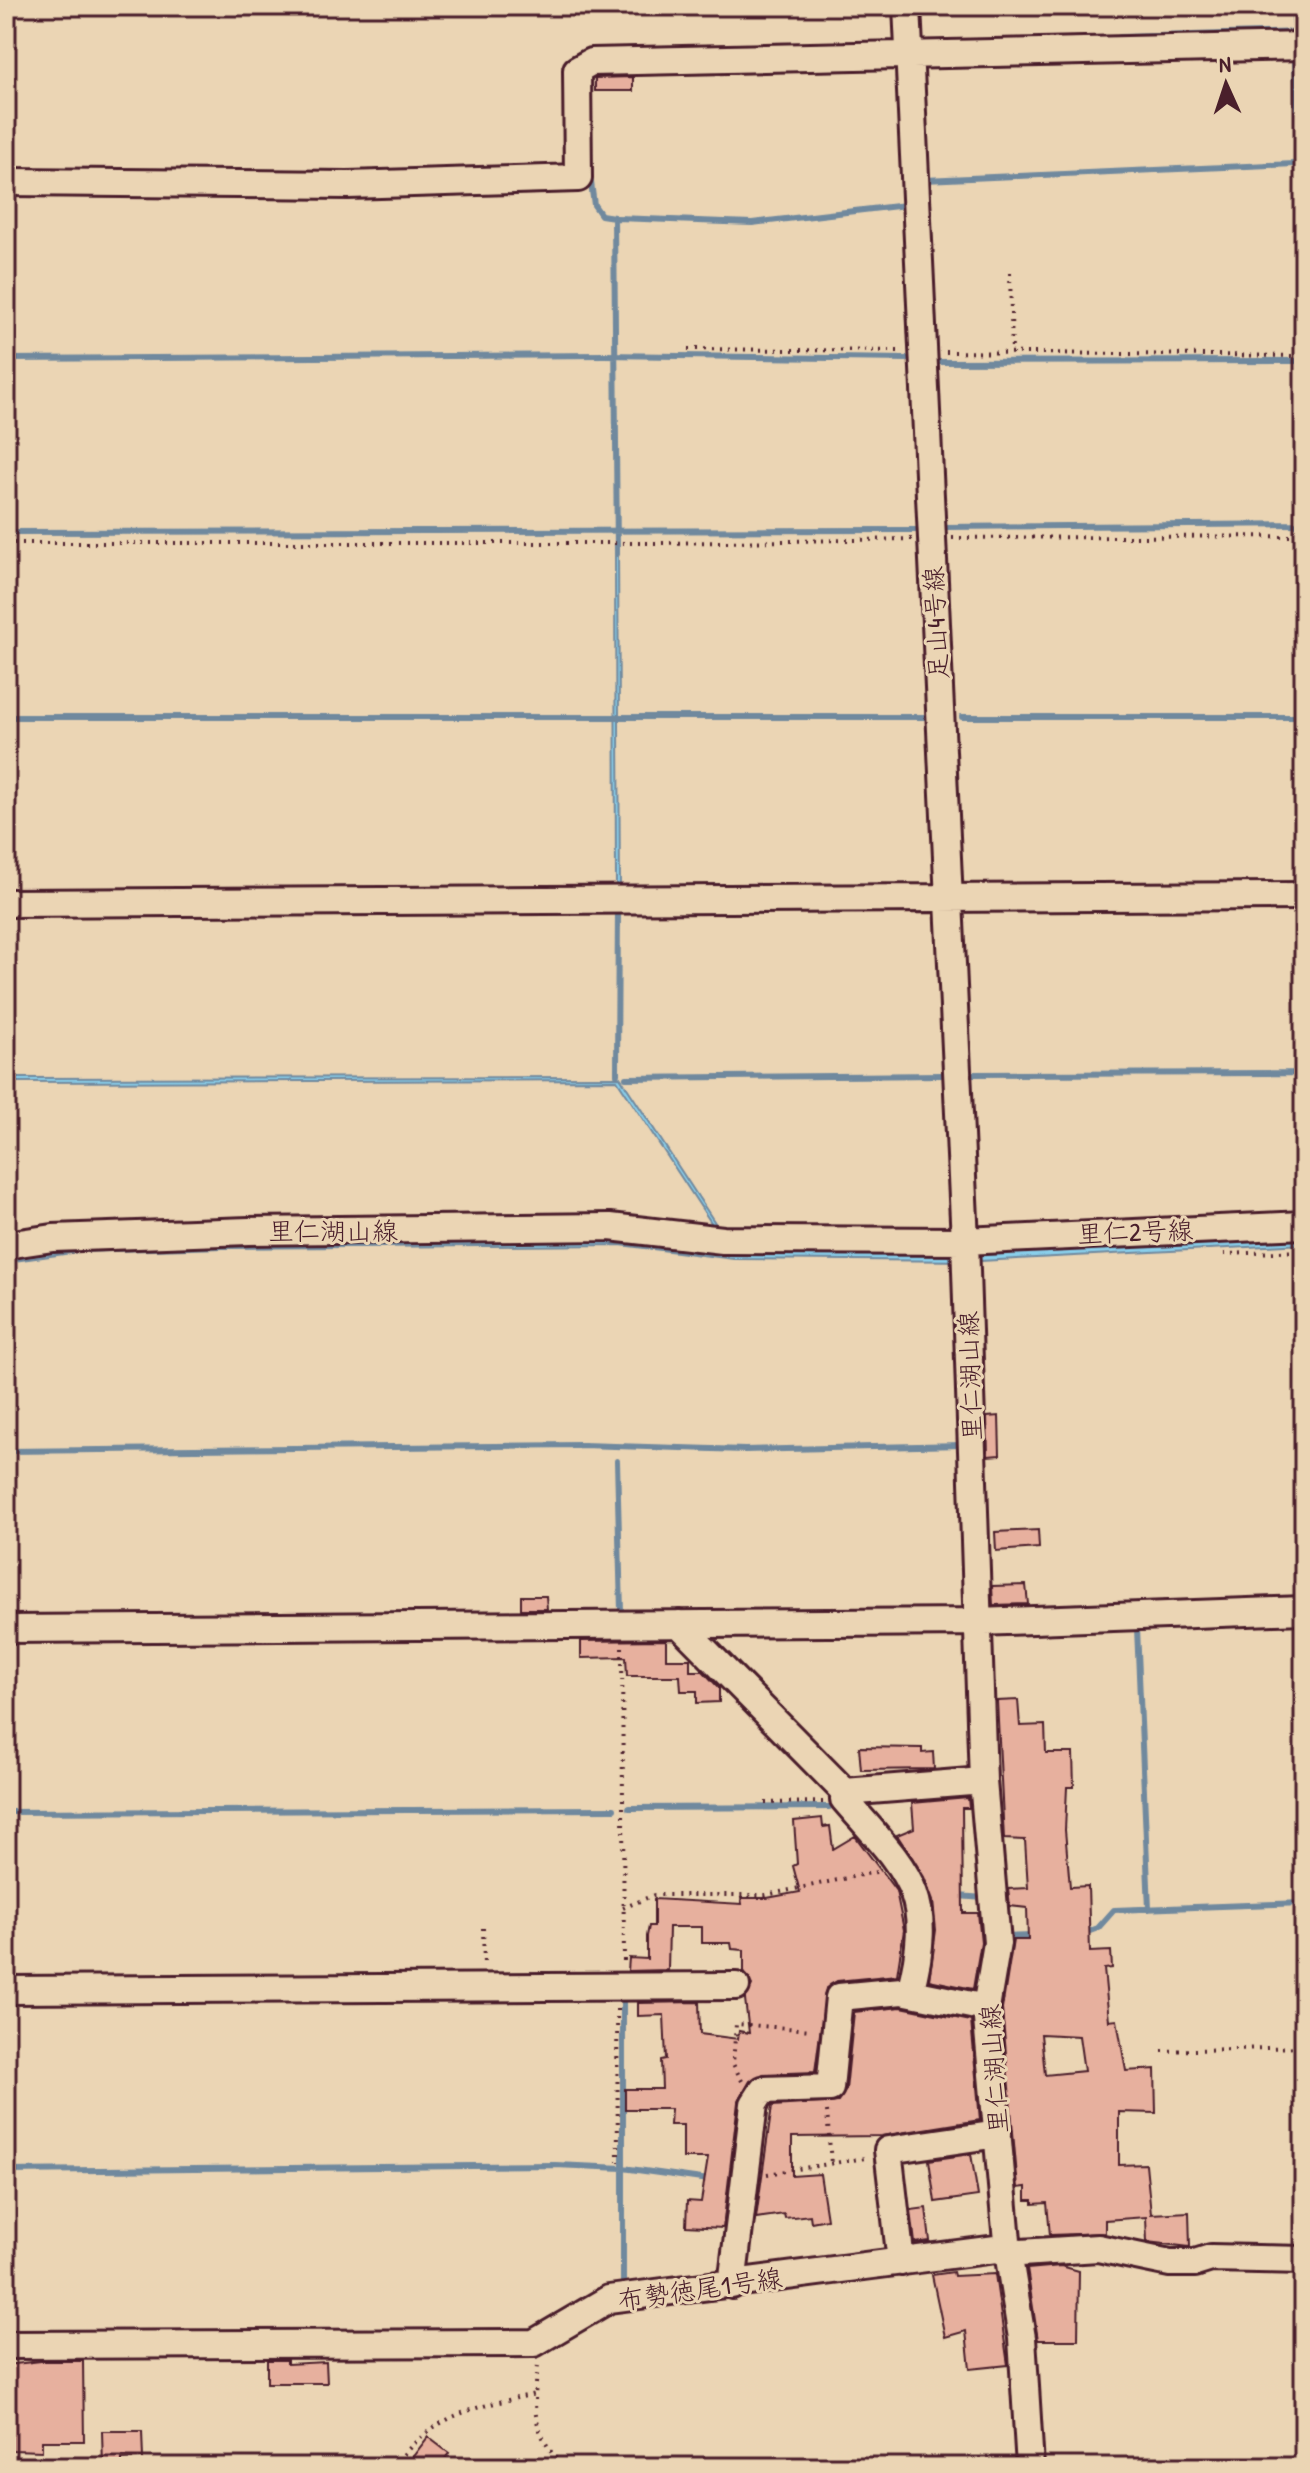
<svg xmlns="http://www.w3.org/2000/svg" width="1310" height="2473" font-family="'Patrick Hand','Klee One',sans-serif">
<rect width="100%" height="100%" fill="#ebd5b4"/>
<filter id="ink" filterUnits="userSpaceOnUse"><feTurbulence type="fractalNoise" baseFrequency=".0125" numOctaves="2"/><feDisplacementMap in="SourceGraphic" scale="16" xChannelSelector="R" yChannelSelector="G"/><feConvolveMatrix kernelMatrix="1 2 1 2 8 2 1 2 1" color-interpolation-filters="sRGB"/></filter>
<g filter="url(#ink)">
<!-- water -->
<path fill="#89cfeb" stroke="#70899e" stroke-width="2" d="M615,550H618L620,894H616Z
M620,1077L721,1232L718,1233L617,1080L6,1082V1078Z
M1304,1237V1244L980,1261L734,1259L620,1245L223,1248L79,1252L6,1262V1255L87,1246L622,1238L732,1251L954,1255Z"/>
<g fill="none" stroke-linecap="round" stroke-linejoin="round">
<!-- stream -->
<path stroke="#70899e" stroke-width="6" d="M1293,6L1295,28
M1120,37L1304,32
M1295,54L1300,174
M590,175L594,205L601,215L614,217L617,554
M924,180L1295,164
M1301,196L1303,524
M617,218L752,223L906,205
M6,359L604,355L910,359
M933,365V362L1302,361
M943,527L1304,524
M6,532L915,530
M1304,546V800
M6,717H928
M962,717H1304
M1304,948V1182
M617,1074L618,905
M972,1074L1304,1073
M626,1078L944,1075
M1302,1255L1304,1357
M6,1451L582,1445L745,1450L962,1445
M617,1461L621,1611
M1137,1628L1149,1909
M629,1808L829,1807
M6,1812L614,1809
M919,1875L936,1893
M958,1896L984,1898
M1082,1934L1098,1928L1114,1910L1304,1903
M1003,1937L1034,1936
M623,1994V2291
M6,2171L555,2165L623,2168L709,2180"/>
</g>
<!-- building -->
<path fill="#e7b09e" stroke="#4a1f2b" stroke-width="2" fill-rule="evenodd" d="M633,77V91H595V78Z
M999,1416L1000,1455L988,1456L987,1417Z
M1038,1530L1039,1548L996,1551L995,1532Z
M1026,1585L1028,1604L993,1605L992,1586Z
M521,1596H546L547,1609H521Z
M666,1640V1659H690V1671H703L719,1688V1702L697,1703V1691H681L680,1676H627L626,1657L581,1658V1641Z
M1018,1700L1020,1726L1045,1725L1046,1753H1073L1074,1787H1067L1065,1830L1070,1887L1088,1886L1090,1952L1111,1951L1112,1968L1104,1969L1109,2021L1117,2020L1126,2071L1155,2069L1156,2113L1119,2112V2165L1146,2164L1151,2214L1189,2212L1190,2247L1147,2242L1146,2217L1105,2220V2233L1050,2235L1047,2203L1033,2204V2200H1026V2187L1018,2188L1002,2009L1013,1940H1028L1027,1908L1010,1906L1008,1889L1028,1888L1025,1840L1004,1839L997,1701ZM1041,2034L1079,2036L1084,2071L1045,2075Z
M859,1747L922,1748V1753L933,1752L934,1769L861,1770Z
M968,1798L969,1808H962L963,1913H978L981,1942L973,1989L929,1980L936,1930L933,1901L924,1877L897,1835L914,1828L912,1803Z
M822,1818L823,1827L830,1826L833,1849L855,1836L896,1891L904,1930L897,1975L837,1981L826,1988L815,2072L763,2074L750,2081L738,2102L723,2228L686,2226L687,2201L701,2202L708,2158H683V2125H670L671,2109H625V2089H662L661,2060L666,2059L664,2015L638,2016V2003L699,2002L700,2034L738,2039L739,2031L749,2033L745,1999L752,1985L744,1972V1950L732,1949L731,1943H702V1927H669L668,1970L628,1971L629,1958L647,1959V1936L649,1926H654V1899L742,1904L741,1898H767L800,1892L793,1866L797,1864L794,1821Z
M901,2007L971,2021L980,2120L881,2136L792,2137V2176L820,2174L827,2219L811,2222L810,2215L785,2218L784,2214L756,2218L772,2106L838,2102L846,2090L854,2012Z
M971,2154L978,2196L935,2202L929,2160Z
M926,2208L930,2241L915,2243L911,2210Z
M1061,2266L1079,2271L1078,2340H1038L1027,2269Z
M953,2272L954,2276L995,2274L1008,2365L970,2369L966,2331L945,2337L932,2275Z
M267,2360H287V2364L326,2362L327,2383H267Z
M41,2361H83L84,2441H42V2451L12,2450V2419H6V2365Z
M102,2431H142L143,2458L122,2459V2467H103Z
M428,2437L449,2453L439,2467H405Z"/>
<g fill="none" stroke-linecap="round" stroke-linejoin="round">
<defs>
<path id="minor" d="M907,6L965,1241L1304,1225
M6,182L348,185L578,178L577,70L591,62L1304,46
M6,903L1304,896
M6,1245L53,1238L249,1231L610,1227L723,1240L965,1241L983,1781L997,1943L986,2008L1008,2252L1022,2338L1030,2467
M679,1624L845,1792
M6,1629L978,1622L1304,1610
M6,1990L736,1986
M910,1992C937,1891 906,1871 844,1799L845,1792L983,1781
M901,2262L888,2150L998,2134
M732,2285L754,2104L763,2090L830,2088L839,1997L902,1991L986,2008
M6,2345L534,2343L609,2299L996,2249L1021,2253L1098,2248L1170,2263H1195L1211,2258L1304,2260"/>
</defs>
<!-- minor casing -->
<use href="#minor" stroke="#4a1f2b" stroke-width="32"/>
<!-- path -->
<path stroke="#4a1f2b" stroke-width="4" stroke-dasharray="2 6" stroke-linecap="butt" d="M1010,273L1012,354
M688,349L901,351
M946,352L1298,356
M952,538L1304,536
M6,543H662L912,539
M1224,1254L1304,1251
M622,1647L624,1966
M765,1803L823,1802
M623,1908L654,1895H766L876,1872
M483,1928L484,1965
M617,2009L618,2162
M1162,2051L1304,2047
M742,2081L733,2064L736,2024L812,2030
M827,2111L831,2164
M767,2174L865,2158
M538,2366C532,2413 533,2429 562,2467
M393,2467C435,2413 472,2408 535,2394"/>
<!-- minor -->
<use href="#minor" stroke="#ebd5b4" stroke-width="26"/>
</g>
</g>
<g text-anchor="middle" stroke-width="6" stroke-linejoin="round" paint-order="stroke">
<!-- street labels -->
<g font-size="26" fill="#4a1f2b" stroke="#ebd5b4">
<text transform="translate(936 623) rotate(-93)" y="9">足山4号線</text>
<text x="333" y="1240">里仁湖山線</text>
<text transform="translate(1135 1232) rotate(-2)" y="9">里仁2号線</text>
<text transform="translate(970 1376) rotate(-92)" y="9">里仁湖山線</text>
<text transform="translate(994 2069) rotate(-94)" y="9">里仁湖山線</text>
<text transform="translate(700 2289) rotate(-8)" y="9">布勢徳尾1号線</text>
</g>
</g>
<!-- margin -->
<rect width="1310" height="2473" fill="none" stroke="#ebd5b4" stroke-width="32"/>
<rect x="16" y="16" width="1278" height="2441" fill="none" stroke="#4a1f2b" stroke-width="3" filter="url(#ink)"/>
<!-- north arrow -->
<g transform="translate(1226 84) rotate(357)" stroke="#ebd5b4" stroke-width="6" paint-order="stroke">
<path d="M0-6L14 30L0 20L-14 30Z" fill="#4a1f2b"/>
<text y="-12" font-size="22" font-weight="bold" text-anchor="middle" fill="#4a1f2b">N</text>
</g>
</svg>
